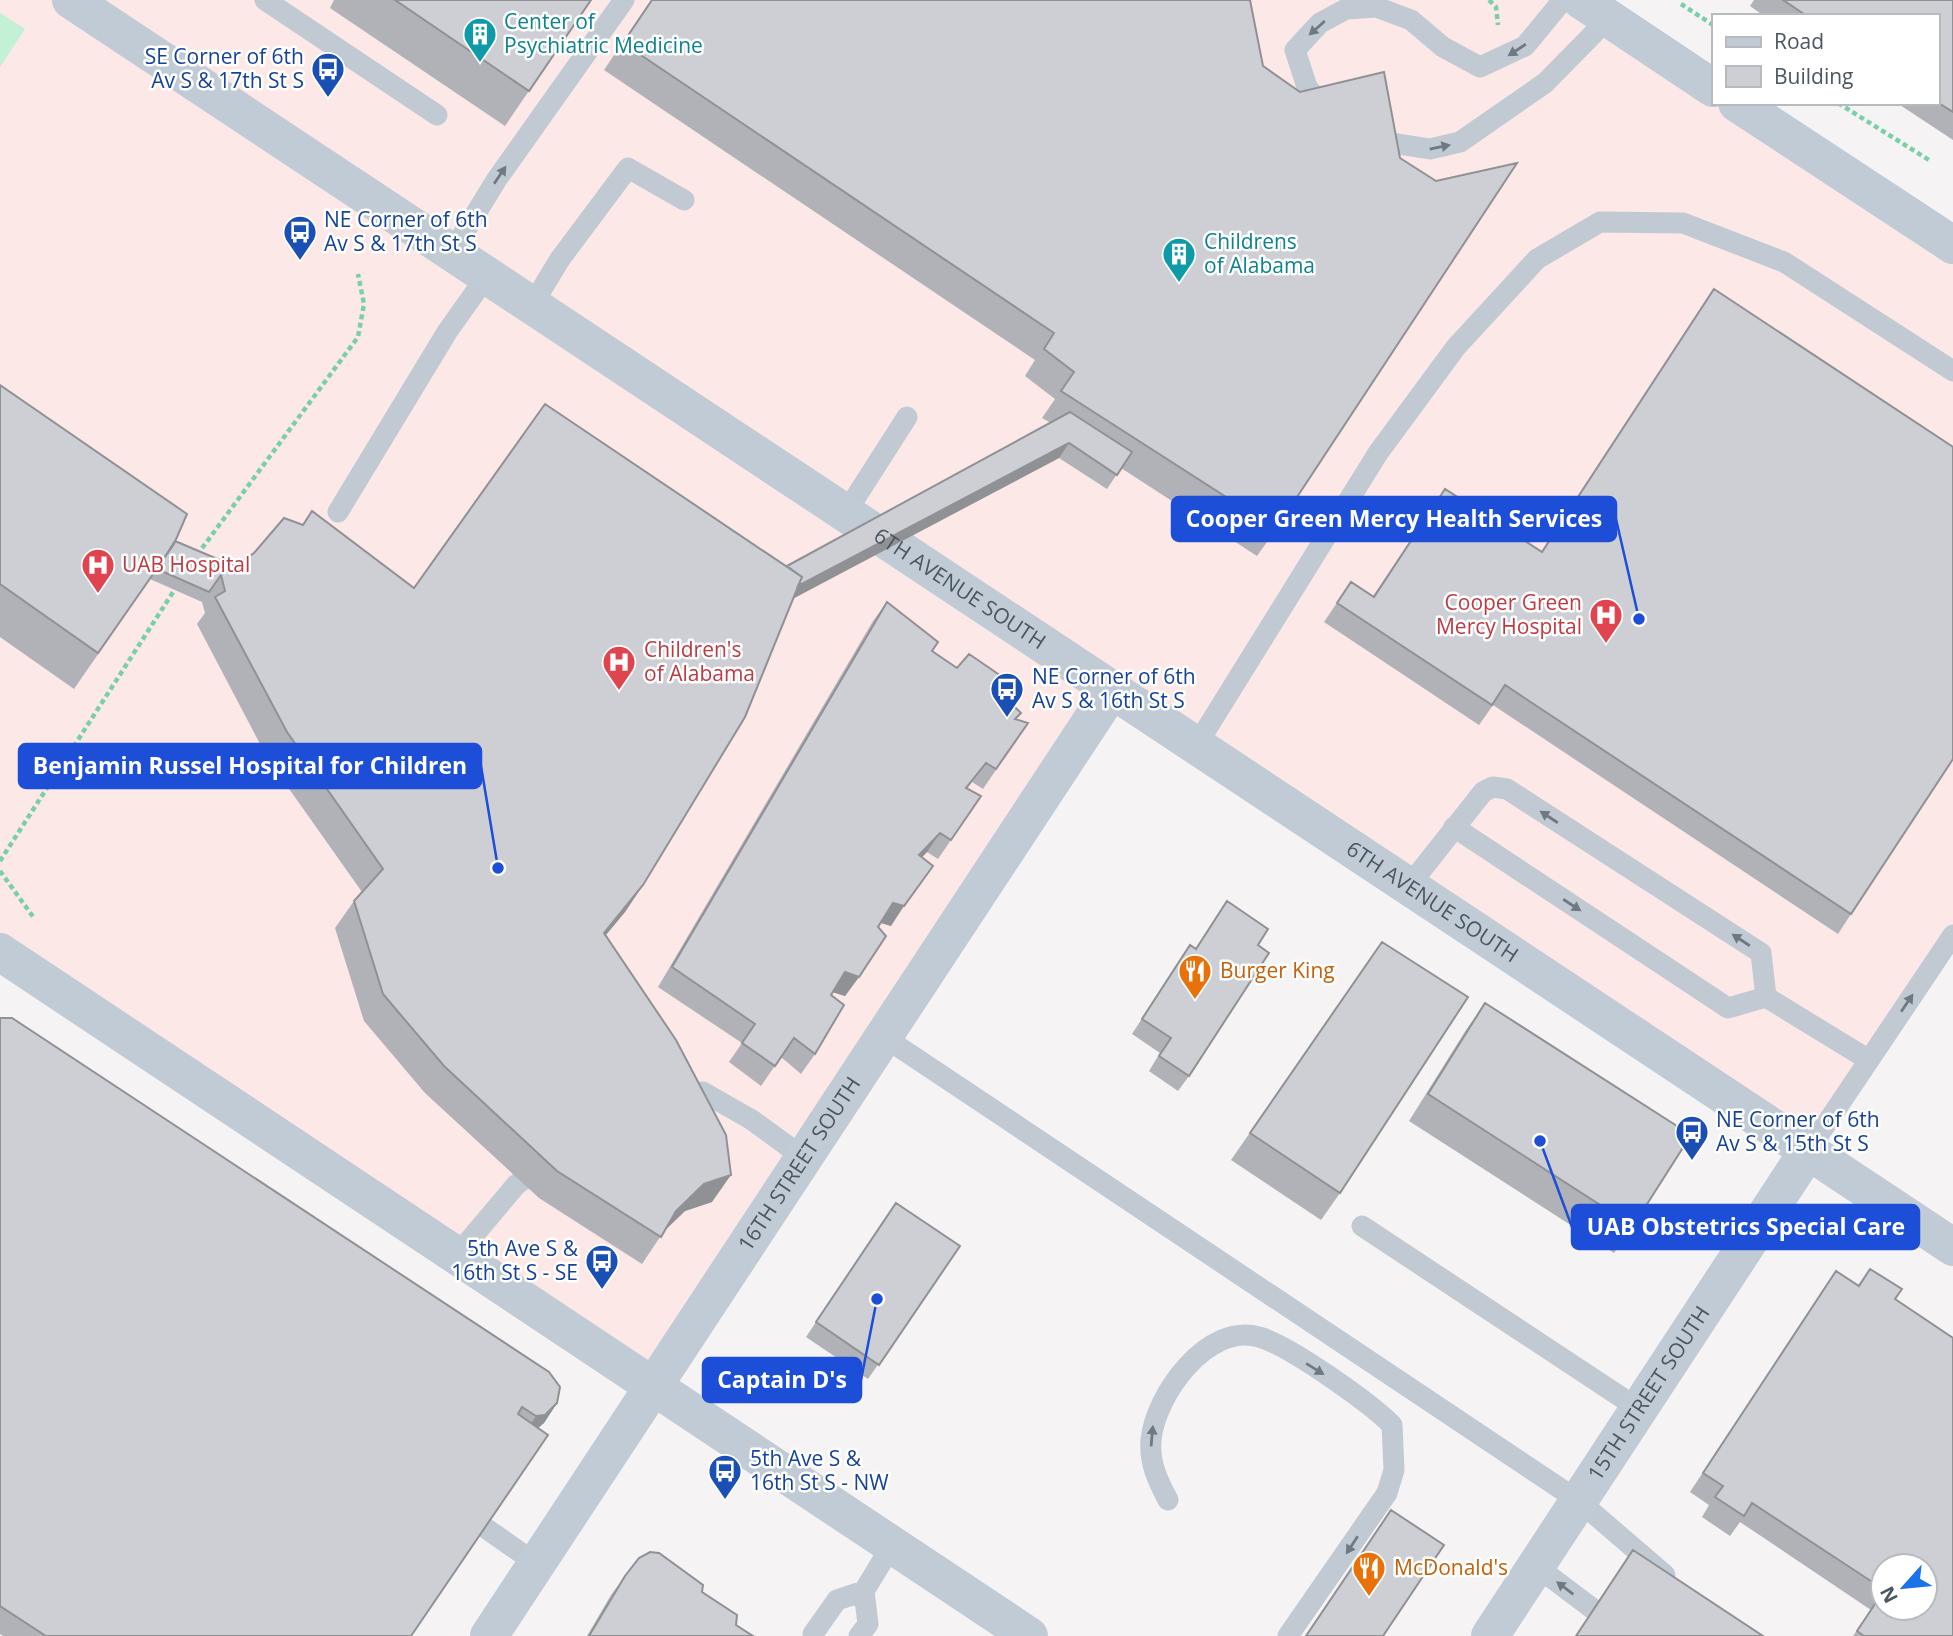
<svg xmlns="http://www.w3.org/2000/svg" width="1953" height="1636" font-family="'Open Sans',sans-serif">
<rect width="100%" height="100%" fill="#f5f3f3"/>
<!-- medical -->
<path fill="#fce8e6" d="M0,0H1581L1953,245V935L1808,1151L1111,691L654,1387L0,950Z"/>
<!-- green -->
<path fill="#c3f1d5" d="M0,13L25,29L0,67Z"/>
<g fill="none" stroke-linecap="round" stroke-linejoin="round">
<!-- path -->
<path stroke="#7ad0a6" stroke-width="4.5" stroke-dasharray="5 3.5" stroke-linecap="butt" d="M1489,0L1496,7L1498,25
M1681,4L1713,25
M1838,103L1929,160
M197,555L358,337L364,304L358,274
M0,861L177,586
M0,871L34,918"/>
<!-- lane -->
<path stroke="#c1cad2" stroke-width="21" d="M265,0L437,115
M1324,109L1307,87L1295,50L1320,23L1346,9L1376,7L1411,20L1443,47L1480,67L1525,46L1563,0
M1373,140L1430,149L1460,142L1545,83L1608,19
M451,254L497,179L624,0
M531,307L560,259L628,168L684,200
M338,512L447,332L486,277
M845,514L907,417
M1196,746L1378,453L1456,347L1537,259L1600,222L1683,223L1784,262L1953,371
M1454,827L1728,1008L1766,997L1869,1060
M1408,887L1483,792L1493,787L1507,789L1761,953L1766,997
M884,1037L1579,1501L1665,1575
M677,1096L703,1092L752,1120L804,1158
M1808,1151L1953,935
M1362,1226L1639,1409
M457,1255L516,1185L542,1166
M1168,1500C1158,1481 1149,1463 1151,1440C1155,1395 1208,1322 1259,1337C1289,1345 1370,1403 1392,1425L1394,1470L1387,1493L1288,1636
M484,1527L537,1564
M1536,1566L1593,1609
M813,1634L837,1600L864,1591
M859,1636L868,1624L864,1591L892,1545"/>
<!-- secondary -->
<g stroke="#c1cbd6" stroke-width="38">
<path id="s1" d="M71,0L1953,1247"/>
<path d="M1581,0L1713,88"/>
<path d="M1737,103L1953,245"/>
<path d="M0,952L1029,1636"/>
<path id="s2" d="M489,1636L1111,691"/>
<path id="s3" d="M1490,1636L1808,1151"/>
</g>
</g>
<!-- wall -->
<path fill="#b0b2b7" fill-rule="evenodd" d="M334,0H591L505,126L330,8Z
M651,0H1250L1276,529L1257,556L1121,468L1107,489L1059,458L794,598L643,885L625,912L606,935L712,1202L685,1211L664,1231L642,1264L539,1198L425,1093L364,1021L335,928L354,901L362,892L268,759L197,624L205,613L202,602L150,579L74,689L0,637V385L175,541L234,566L414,588L787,566L1051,423L1042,418L1055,399L1025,376L1035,360L604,70Z
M1754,0H1953V140L1897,103H1937V16H1764L1750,6Z
M1714,289L1851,914L1838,934L1493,705L1479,725L1324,622L1351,582L1373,596L1445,489L1541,552Z
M887,602L932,651L957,668L997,690L1021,713L1016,720L1028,723L983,789L972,782L967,789L981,796L938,859L927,852L922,857L891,926L880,923L878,927L859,977L845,996L833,992L831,995L815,1054L801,1074L781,1057L761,1086L729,1062L742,1043L658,987L873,621Z
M1382,942L1340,1193L1321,1220L1231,1160Z
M1190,945L1196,948L1258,945L1189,1076L1178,1091L1149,1071L1160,1053L1132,1034Z
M1485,1003L1633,1226L1614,1253L1409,1121L1466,1030Z
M0,1018L557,1403L544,1423L538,1428L411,1636H3L0,1634Z
M896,1203L960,1246L868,1379L806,1337Z
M1870,1269L1895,1299L1953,1636H1853L1871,1610L1740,1522L1730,1536L1702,1517L1709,1505L1690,1492L1836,1271L1858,1285ZM1883,1566L1925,1608H1883Z
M625,1576L702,1592L736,1625L753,1636H587L611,1595Z"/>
<!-- shaded-wall -->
<path fill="#909195" d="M1069,443L1059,458L783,604L794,589Z
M940,833L927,852L905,875L919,855Z
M643,885L625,912L585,960L604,933Z
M893,903L904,906L891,926L879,922Z
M845,972L859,977L845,996L832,992Z
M731,1175L712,1202L685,1211L657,1238L676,1211L704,1184Z
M557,1403L544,1423L531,1434L523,1435L536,1416Z"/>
<!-- building -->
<path fill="#cdcfd5" stroke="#909195" stroke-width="2" d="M395,0H591L529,91Z
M652,0H1250L1263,66L1300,92L1384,72L1400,158L1436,181L1517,163L1276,529L1061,391L1074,372L1044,349L1054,333L623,43Z
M1783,0H1953V112L1937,102V16H1807Z
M1714,289L1953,447V759L1851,914L1505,685L1492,705L1337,603L1351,582L1374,597L1445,489L1542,552Z
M0,385L187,514L174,544L98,653L0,584Z
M545,404L802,577L745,717L643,885L604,933L676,1040L726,1135L731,1175L704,1184L676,1211L661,1237L557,1171L444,1066L383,994L354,901L383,869L287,732L215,597L225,591L221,575L254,553L284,518L303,525L312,511L414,588Z
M1070,412L1132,452L1117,475L1069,443L798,586L802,577L787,566Z
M175,541L234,566L221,575L209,592L157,569Z
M887,602L938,642L932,651L957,668L969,654L1004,678L997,690L1021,713L1015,719L1028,723L996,769L986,763L966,788L981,796L951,840L940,833L919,855L933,866L904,906L893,903L878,927L886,936L859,977L845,972L831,995L844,1005L815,1054L794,1038L775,1066L742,1043L755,1024L672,967Z
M1227,901L1268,929L1258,945L1269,953L1189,1076L1159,1056L1171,1038L1142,1019L1190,945L1196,949Z
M1382,942L1468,997L1340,1193L1250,1133Z
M1485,1003L1691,1135L1633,1226L1428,1094Z
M0,1018H12L549,1372L560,1387L557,1403L545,1415L536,1416L522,1407L518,1414L548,1435L411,1636H46L0,1606Z
M896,1203L960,1246L879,1365L816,1322Z
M1870,1269L1902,1289L1895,1299L1953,1338V1636H1864L1857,1631L1883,1592V1608H1925V1566H1883V1589L1752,1503L1744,1516L1715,1497L1723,1486L1703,1473L1836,1271L1859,1286Z
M1391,1510L1444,1545L1383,1636H1306Z
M1633,1550L1763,1636H1576Z
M650,1552L659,1553L703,1585L702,1592L737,1615L736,1625L753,1636H589L625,1576L639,1558Z"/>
<!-- one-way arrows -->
<defs><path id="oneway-solid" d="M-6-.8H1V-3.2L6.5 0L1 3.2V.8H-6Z" transform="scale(1.75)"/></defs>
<g fill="#6e7983">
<use href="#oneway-solid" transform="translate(1317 28) rotate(138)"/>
<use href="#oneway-solid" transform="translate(1517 50) rotate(147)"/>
<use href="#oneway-solid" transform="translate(1440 147) rotate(-12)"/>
<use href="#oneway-solid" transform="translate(500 175) rotate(-56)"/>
<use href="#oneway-solid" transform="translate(1549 817) rotate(-147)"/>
<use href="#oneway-solid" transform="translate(1572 905) rotate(33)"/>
<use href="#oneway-solid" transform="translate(1741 940) rotate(-147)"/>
<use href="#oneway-solid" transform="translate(1907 1003) rotate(-56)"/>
<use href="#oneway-solid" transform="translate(1315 1369) rotate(32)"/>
<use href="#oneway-solid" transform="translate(1152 1436) rotate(-85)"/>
<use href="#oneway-solid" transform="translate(1352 1545) rotate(123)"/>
<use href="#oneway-solid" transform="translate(1565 1588) rotate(-143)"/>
</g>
<!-- icons -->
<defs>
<symbol id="building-pin" viewBox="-11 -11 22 30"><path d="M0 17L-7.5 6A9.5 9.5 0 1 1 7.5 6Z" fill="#0f9aa8" stroke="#fff"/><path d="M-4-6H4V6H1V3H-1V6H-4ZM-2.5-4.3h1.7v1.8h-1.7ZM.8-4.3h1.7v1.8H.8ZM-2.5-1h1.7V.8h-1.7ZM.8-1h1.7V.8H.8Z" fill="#fff"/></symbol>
<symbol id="bus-pin" viewBox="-11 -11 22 30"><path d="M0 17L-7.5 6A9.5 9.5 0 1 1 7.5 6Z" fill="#1a4fb4" stroke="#fff"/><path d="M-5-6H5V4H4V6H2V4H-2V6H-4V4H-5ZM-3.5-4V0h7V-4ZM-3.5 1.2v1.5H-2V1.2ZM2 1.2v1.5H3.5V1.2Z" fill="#fff"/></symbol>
<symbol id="hospital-pin" viewBox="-11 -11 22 30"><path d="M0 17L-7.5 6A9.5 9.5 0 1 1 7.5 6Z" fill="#e0444e" stroke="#fff"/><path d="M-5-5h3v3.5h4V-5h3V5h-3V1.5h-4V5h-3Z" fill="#fff"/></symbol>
<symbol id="restaurant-pin" viewBox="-11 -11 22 30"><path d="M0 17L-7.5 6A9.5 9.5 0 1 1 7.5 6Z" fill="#e8710a" stroke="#fff"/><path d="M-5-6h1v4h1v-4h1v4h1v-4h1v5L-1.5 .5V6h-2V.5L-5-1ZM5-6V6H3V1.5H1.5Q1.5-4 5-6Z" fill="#fff"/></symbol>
</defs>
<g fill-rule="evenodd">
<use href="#building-pin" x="461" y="15" width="38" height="52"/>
<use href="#bus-pin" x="309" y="50" width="38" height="52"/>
<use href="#bus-pin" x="281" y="213" width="38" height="52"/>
<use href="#building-pin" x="1160" y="235" width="38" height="52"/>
<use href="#hospital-pin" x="79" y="546" width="38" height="52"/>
<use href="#hospital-pin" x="1587" y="596" width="38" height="52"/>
<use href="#hospital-pin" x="600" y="643" width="38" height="52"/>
<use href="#bus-pin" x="988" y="670" width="38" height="52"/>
<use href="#restaurant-pin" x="1176" y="952" width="38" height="52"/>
<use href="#bus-pin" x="1673" y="1113" width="38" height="52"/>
<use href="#bus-pin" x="583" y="1242" width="38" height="52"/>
<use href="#bus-pin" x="706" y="1452" width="38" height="52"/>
<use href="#restaurant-pin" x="1350" y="1549" width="38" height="52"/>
</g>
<g text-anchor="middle" stroke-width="5" stroke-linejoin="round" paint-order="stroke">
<!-- culture labels -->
<g font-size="21" fill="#0d838f" stroke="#fff" text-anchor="start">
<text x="504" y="29">Center of<tspan x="504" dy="24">Psychiatric Medicine</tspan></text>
<text x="1204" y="249">Childrens<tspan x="1204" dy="24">of Alabama</tspan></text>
</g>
<!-- transit labels -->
<g font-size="21" fill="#164399" stroke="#fff" text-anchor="start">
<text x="304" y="64" text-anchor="end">SE Corner of 6th<tspan x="304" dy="24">Av S &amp; 17th St S</tspan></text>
<text x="324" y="227">NE Corner of 6th<tspan x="324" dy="24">Av S &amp; 17th St S</tspan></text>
<text x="1032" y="684">NE Corner of 6th<tspan x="1032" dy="24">Av S &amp; 16th St S</tspan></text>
<text x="1716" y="1127">NE Corner of 6th<tspan x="1716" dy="24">Av S &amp; 15th St S</tspan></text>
<text x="578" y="1256" text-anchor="end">5th Ave S &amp;<tspan x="578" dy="24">16th St S - SE</tspan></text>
<text x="750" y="1466">5th Ave S &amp;<tspan x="750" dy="24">16th St S - NW</tspan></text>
</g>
<!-- health labels -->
<g font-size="21" fill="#be3a42" stroke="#fff" text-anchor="start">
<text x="122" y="572">UAB Hospital</text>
<text x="1582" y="610" text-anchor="end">Cooper Green<tspan x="1582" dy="24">Mercy Hospital</tspan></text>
<text x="644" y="657">Children's<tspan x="644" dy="24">of Alabama</tspan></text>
</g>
<!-- street labels -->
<g font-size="21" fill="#4a5661" stroke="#fff">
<text dy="7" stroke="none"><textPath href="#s1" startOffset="1066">6TH AVENUE SOUTH</textPath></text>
<text dy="7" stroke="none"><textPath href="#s1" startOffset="1633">6TH AVENUE SOUTH</textPath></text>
<text dy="7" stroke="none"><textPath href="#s2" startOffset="565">16TH STREET SOUTH</textPath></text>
<text dy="7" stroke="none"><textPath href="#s3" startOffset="290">15TH STREET SOUTH</textPath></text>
</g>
<!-- food labels -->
<g font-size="21" fill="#c56008" stroke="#fff" text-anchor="start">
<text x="1220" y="978">Burger King</text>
<text x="1394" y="1575">McDonald's</text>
</g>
</g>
<!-- callouts -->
<path fill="none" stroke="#1d4ed8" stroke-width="2.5" d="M1639 619L1616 519M498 868L481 766M1540 1141L1572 1227M877 1299L861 1380"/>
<g fill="#1d4ed8" stroke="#fff" stroke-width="2.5">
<circle cx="1639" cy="619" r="7"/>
<circle cx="498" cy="868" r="7"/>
<circle cx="1540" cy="1141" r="7"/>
<circle cx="877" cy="1299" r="7"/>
</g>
<g fill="#1d4ed8" stroke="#1d4ed8" stroke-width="2.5">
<rect x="1172" y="497" width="444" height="44" rx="7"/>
<rect x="19" y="744" width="462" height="44" rx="7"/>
<rect x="1572" y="1205" width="347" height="44" rx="7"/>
<rect x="703" y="1358" width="158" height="44" rx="7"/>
</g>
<g font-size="23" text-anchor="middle" font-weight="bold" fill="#fff">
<text x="1394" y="527">Cooper Green Mercy Health Services</text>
<text x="250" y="774">Benjamin Russel Hospital for Children</text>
<text x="1746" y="1235">UAB Obstetrics Special Care</text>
<text x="782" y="1388">Captain D's</text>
</g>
<!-- legend -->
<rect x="1712" y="14" width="228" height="91" fill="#ffffff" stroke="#b7bbc0" stroke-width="2"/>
<rect x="1726" y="37" width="35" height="10" fill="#c1cbd6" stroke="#b7bbc0" stroke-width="2"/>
<text x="1774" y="49" font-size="21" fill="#4a5661">Road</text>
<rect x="1726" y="66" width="35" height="21" fill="#cdcfd5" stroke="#b7bbc0" stroke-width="2"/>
<text x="1774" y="84" font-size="21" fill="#4a5661">Building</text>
<!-- north arrow -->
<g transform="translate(1904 1587) rotate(243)"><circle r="33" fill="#ffffff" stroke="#b7bbc0" stroke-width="2"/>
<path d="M0-5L12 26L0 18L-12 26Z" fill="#1a73e8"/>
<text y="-10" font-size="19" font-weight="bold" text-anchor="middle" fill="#4a5661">N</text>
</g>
</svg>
